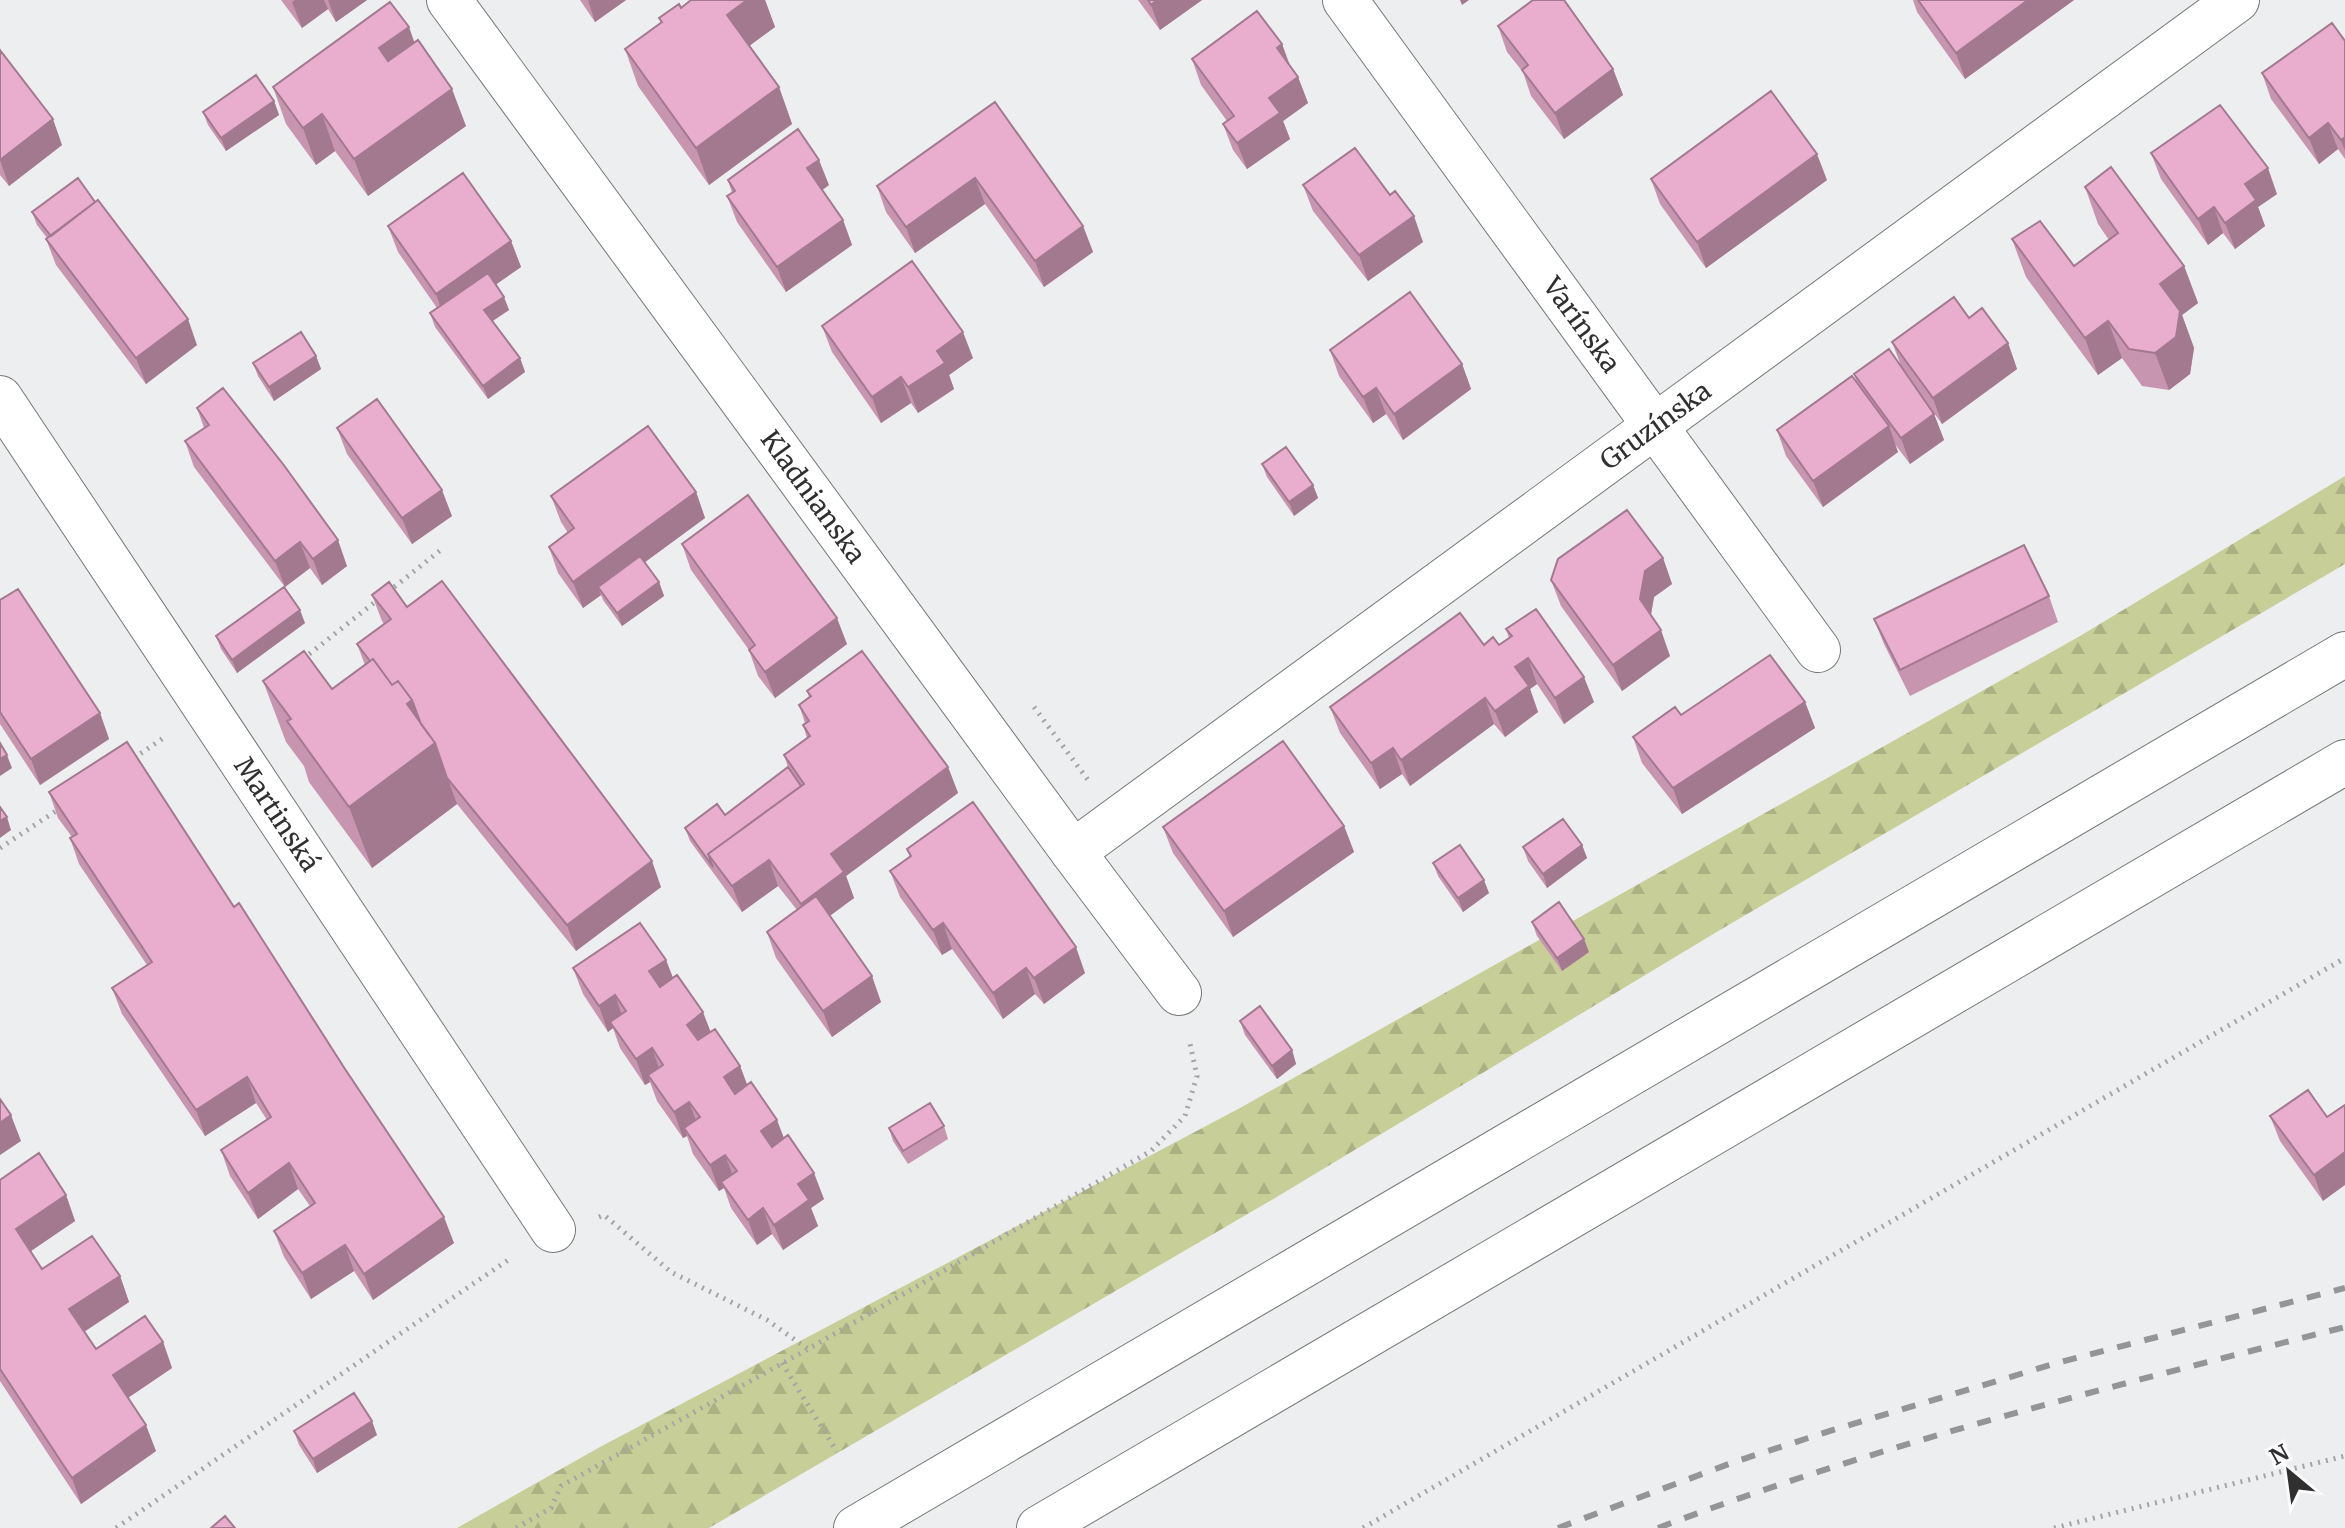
<svg xmlns="http://www.w3.org/2000/svg" width="2345" height="1528" font-family="Merriweather,serif">
<defs>
<pattern id="forest-firs" width="22" height="20" patternUnits="userSpaceOnUse" patternTransform="scale(2)"><rect width="22" height="20" fill="#c7ce98"/><path d="M5 1l3.5 6h-7zM16 11l3.5 6h-7z" fill="#abb183"/></pattern>
</defs>
<rect width="100%" height="100%" fill="#edeeef"/>
<!-- forest -->
<path fill="url(#forest-firs)" d="M2345,476V564L1720,930L1275,1198L709,1528H457L600,1447L1240,1108L2080,636Z"/>
<g fill="none" stroke-linecap="round" stroke-linejoin="round">
<defs>
<g id="minor">
<path id="s1" d="M449,0L1073,852L1179,993"/>
<path id="s2" d="M1345,0L1818,650"/>
<path id="s3" d="M0,398L553,1230"/>
<path id="s4" d="M1073,852L2237,0"/>
</g>
<path id="motorway" d="M856,1528L2345,654
M1039,1528L2345,762"/>
</defs>
<!-- minor casing -->
<use href="#minor" stroke="#777778" stroke-width="46"/>
<!-- motorway casing -->
<use href="#motorway" stroke="#777778" stroke-width="46"/>
<!-- path -->
<path stroke="#a4a5a6" stroke-width="5" stroke-dasharray="2 6" stroke-linecap="butt" d="M388,592L442,549
M303,659L380,598
M1034,707L1088,780
M134,758L165,737
M0,848L59,809
M599,1217L604,1215L671,1272L767,1320L808,1349
M782,1363L837,1452
M116,1528L511,1258
M516,1528L551,1508L561,1486L808,1349L1151,1151L1185,1116L1197,1076L1189,1039
M1363,1528L2345,958
M2054,1528L2345,1456"/>
<!-- minor -->
<use href="#minor" stroke="#fff" stroke-width="44"/>
<!-- motorway -->
<use href="#motorway" stroke="#fff" stroke-width="44"/>
<!-- rail -->
<path stroke="#949596" stroke-width="6" stroke-dasharray="14 14" stroke-linecap="butt" d="M1558,1528L1734,1462L1836,1429L2057,1363L2345,1288
M1658,1528C1881,1443 2114,1386 2345,1327"/>
</g>
<!-- wall -->
<path fill="#c895b0" d="M281,0H367L336,22L328,9L302,28Z
M580,0H626L595,22Z
M691,0H765L775,27L749,46L779,87L792,124L709,185L638,86L625,49L661,23L659,18L681,8Z
M1138,0H1202L1160,30Z
M1913,0H2074L1965,79L1917,12Z
M1498,26L1613,69L1623,95L1564,139L1531,96L1523,72L1507,52Z
M2345,41V159L2338,149L2319,164L2271,99L2262,73Z
M415,42L466,126L368,196L335,151L316,165L286,124L273,87Z
M1282,44L1290,65L1298,77L1308,103L1283,121L1290,139L1247,169L1233,150L1223,124L1227,121L1201,85L1192,59Z
M0,50L62,145L9,186L0,175Z
M274,101L279,115L226,151L208,125L203,112Z
M995,102L1083,226L1093,252L1044,287L985,204L915,253L886,212L877,186Z
M2151,153L2277,194L2258,207L2265,226L2235,249L2223,233L2208,245L2161,179Z
M1651,179L1827,180L1706,268L1660,204Z
M728,180L829,185L822,190L843,220L852,245L786,292L737,222L727,196L732,193Z
M1303,185L1390,195L1423,242L1368,281L1313,211Z
M2085,187L2184,266L2198,303L2182,315L2194,348L2190,374L2169,390L2142,386L2122,358L2098,375L2026,277L2012,239L2074,266L2109,240L2098,224Z
M32,212L197,345L146,384L56,265L46,239L47,238L37,225Z
M388,226L511,241L521,267L496,284L509,310L493,321L520,358L525,372L488,399L435,327L430,313L437,308L398,252Z
M1969,318L2008,343L2017,369L1942,424L1914,386L1934,414L1944,440L1910,464L1894,443L1898,452L1823,507L1786,456L1777,430L1857,383L1854,374L1901,366L1892,342Z
M822,326L973,358L949,375L954,389L918,413L911,403L881,423L832,352Z
M1330,350L1462,364L1471,389L1403,440L1386,414L1373,423L1339,376Z
M316,356L321,369L274,401L258,376L253,363Z
M197,408L347,566L322,585L310,568L285,587L194,467L185,441L204,428Z
M337,428L452,516L412,544L347,454Z
M1262,464L1313,485L1318,498L1294,516L1267,477Z
M696,492L705,518L645,562L659,582L664,596L622,626L603,600L601,595L583,608L558,573L549,547L568,533L561,522L551,496Z
M682,544L847,644L775,698L758,676L749,650L691,570Z
M1663,558L1672,584L1654,597L1651,615L1670,656L1622,691L1561,606L1551,580Z
M372,595L407,607L661,887L576,951L457,804L372,868L309,782L304,766L286,742L263,681L332,689L365,665L357,644L384,624L382,621Z
M2049,596L2058,622L1910,696L1884,644L1874,619Z
M0,600L100,713L109,739L40,785L0,724Z
M305,623L237,673L221,649L216,636Z
M1506,629L1594,702L1564,724L1537,684L1530,689L1538,712L1505,737L1494,724L1410,786L1402,774L1380,789L1340,733L1330,707L1499,645L1509,638Z
M807,691L948,767L958,793L846,876L854,898L829,916L881,1002L832,1037L776,958L767,932L797,910L778,886L742,912L690,841L685,828L725,815L788,767L784,755L807,738L803,725L805,723L799,705L809,697Z
M1805,702L1815,728L1682,814L1642,763L1633,737L1681,715Z
M49,792L234,907L454,1243L373,1300L354,1271L311,1299L284,1257L274,1231L310,1206L298,1189L258,1219L230,1176L221,1150L267,1120L256,1103L205,1136L122,1014L112,988L147,965L79,864L70,838L72,837L58,818Z
M1344,826L1354,852L1233,937L1173,853L1163,827Z
M1582,845L1587,858L1547,888L1528,861L1523,847Z
M907,849L1085,973L1044,1004L1035,994L1003,1019L952,949L942,955L900,897L890,871L910,857Z
M1433,863L1489,893L1463,912L1438,876Z
M1532,922L1589,952L1562,971L1537,936Z
M666,960L673,978L710,1032L740,1066L747,1085L824,1199L811,1208L818,1226L783,1250L772,1234L757,1245L731,1208L724,1188L719,1191L693,1154L687,1136L683,1138L657,1101L650,1082L645,1085L620,1048L613,1028L608,1032L583,994L573,968Z
M1240,1021L1292,1050L1296,1064L1277,1079L1245,1035Z
M2270,1116L2327,1117L2323,1201L2280,1141Z
M944,1126L948,1139L908,1164L893,1141L889,1128Z
M0,1180L66,1195L75,1221L31,1251L42,1269L120,1276L129,1302L84,1332L96,1349L163,1342L172,1368L128,1398L156,1451L81,1504L0,1381Z
M294,1431L377,1435L317,1473L299,1445Z"/>
<!-- shaded-wall -->
<path fill="#a37990" d="M295,0H324L328,9L302,28L292,2Z
M328,0H367L336,22Z
M588,0H626L595,22Z
M747,0H765L775,27L741,52L727,15Z
M1157,0H1202L1160,30L1151,5Z
M1460,0H1469L1462,5Z
M2028,0H2074L1965,79L1956,53Z
M409,27L422,64L392,86L379,48Z
M1282,44L1291,70L1277,48Z
M1613,69L1623,95L1564,139L1555,113Z
M1298,77L1308,103L1283,121L1290,139L1247,169L1237,143L1269,98Z
M779,87L792,124L709,185L696,148Z
M452,89L466,126L368,196L354,159Z
M274,101L279,115L226,151L221,138Z
M322,114L335,151L316,165L303,128Z
M53,119L62,145L9,186L0,160Z
M2328,123L2338,149L2319,164L2309,138Z
M2345,137V151L2341,140Z
M1817,154L1827,180L1706,268L1697,242Z
M819,160L829,185L817,194L807,168Z
M2268,168L2277,194L2258,207L2265,226L2235,249L2225,223L2245,184Z
M975,178L985,204L915,253L906,227Z
M2214,207L2223,233L2208,245L2198,219Z
M1414,216L1423,242L1368,281L1359,255Z
M843,220L852,245L786,292L777,267Z
M1083,226L1093,252L1044,287L1035,261Z
M511,241L521,267L445,320L436,294Z
M2184,266L2198,303L2182,315L2194,348L2190,374L2169,390L2155,353L2160,284Z
M504,297L509,310L489,323L484,310Z
M188,319L197,345L146,384L136,358Z
M2108,321L2122,358L2098,375L2085,338Z
M963,332L973,358L949,375L954,389L918,413L908,387L937,351Z
M2008,343L2017,369L1942,424L1933,398Z
M316,356L321,369L274,401L269,387Z
M520,358L525,372L488,399L483,386Z
M1462,364L1471,389L1403,440L1394,414Z
M901,377L911,403L881,423L872,397Z
M1376,388L1386,414L1373,423L1363,397Z
M1934,414L1944,440L1910,464L1901,438Z
M1889,426L1898,452L1823,507L1813,481Z
M1313,485L1318,498L1294,516L1289,502Z
M442,490L452,516L412,544L402,518Z
M696,492L705,518L603,593L598,587L601,595L583,608L573,582Z
M338,540L347,566L322,585L313,559Z
M300,542L310,568L285,587L275,561Z
M1663,558L1672,584L1654,597L1649,625L1640,599L1645,571Z
M659,582L664,596L622,626L617,613Z
M300,610L305,623L237,673L232,660Z
M837,618L847,644L775,698L765,672Z
M1661,630L1670,656L1622,691L1613,665Z
M1528,658L1537,684L1530,689L1538,712L1505,737L1495,711L1515,667Z
M1584,677L1594,702L1564,724L1555,698Z
M1485,698L1494,724L1410,786L1401,760Z
M412,700L435,743L457,804L372,868L349,807L407,704Z
M1805,702L1815,728L1682,814L1673,788Z
M100,713L109,739L40,785L31,759Z
M1393,748L1402,774L1380,789L1371,763Z
M7,755L12,768L0,776V759Z
M948,767L958,793L846,876L854,898L811,930L801,904L831,854Z
M7,817L11,830L0,838V821Z
M1344,826L1354,852L1233,937L1224,911Z
M1582,845L1587,858L1547,888L1543,874Z
M769,860L778,886L742,912L732,886Z
M652,861L661,887L576,951L567,925Z
M1484,880L1489,893L1463,912L1458,898Z
M943,923L952,949L942,955L933,930Z
M1584,939L1589,952L1562,971L1557,958Z
M1076,947L1085,973L1044,1004L1034,978Z
M666,960L676,986L659,997L649,971Z
M1026,968L1035,994L1003,1019L993,993Z
M872,976L881,1002L832,1037L823,1011Z
M615,995L624,1021L610,1022L613,1028L608,1032L599,1006Z
M703,1012L713,1038L696,1051L687,1025Z
M652,1048L661,1074L648,1075L650,1082L645,1085L636,1059Z
M1292,1050L1296,1064L1277,1079L1272,1066Z
M740,1066L750,1092L733,1103L724,1077Z
M247,1077L256,1103L205,1136L196,1110Z
M689,1102L699,1128H684L687,1136L683,1138L674,1112Z
M11,1115L21,1141L0,1155V1123Z
M777,1120L787,1146L770,1157L761,1131Z
M2345,1152V1185L2323,1201L2314,1175Z
M725,1155L735,1181L721,1182L724,1188L719,1191L710,1165Z
M289,1163L298,1189L258,1219L248,1193Z
M814,1173L824,1199L811,1208L818,1226L783,1250L774,1225L798,1184Z
M66,1195L75,1221L25,1255L16,1229Z
M763,1208L772,1234L757,1245L748,1220Z
M444,1217L454,1243L373,1300L364,1274Z
M345,1245L354,1271L311,1299L302,1273Z
M120,1276L129,1302L79,1335L69,1309Z
M163,1342L172,1368L123,1401L113,1375Z
M372,1421L377,1435L317,1473L313,1459Z
M146,1425L156,1451L81,1504L72,1478Z"/>
<!-- building -->
<path fill="#e9adcd" stroke="#a37990" stroke-width="2" d="M691,0H747L727,15L779,87L696,148L625,49L662,22L659,18L679,4L681,8Z
M1148,0H1157L1151,5Z
M1533,0H1564L1613,69L1555,113L1522,70L1528,65L1498,26Z
M1918,0H2028L1956,53Z
M390,2L409,27L379,48L388,61L418,40L452,89L354,159L322,114L303,128L273,87Z
M1257,11L1282,44L1277,48L1298,77L1269,98L1280,113L1237,143L1223,124L1234,116L1192,59Z
M2332,23L2345,41V137L2341,140L2328,123L2309,138L2262,73Z
M0,50L53,119L0,160Z
M256,75L274,101L221,138L203,112Z
M1771,91L1817,154L1697,242L1651,179Z
M995,102L1083,226L1035,261L975,178L906,227L877,186Z
M2220,105L2268,168L2245,184L2256,200L2225,223L2214,207L2198,219L2151,153Z
M798,129L819,160L807,168L843,220L777,267L727,196L735,191L728,180Z
M1355,148L1390,195L1395,191L1414,216L1359,255L1303,185Z
M2111,167L2184,266L2160,284L2180,311L2176,337L2155,353L2129,349L2108,321L2085,338L2012,239L2040,221L2074,266L2118,233L2085,187Z
M463,173L511,241L436,294L388,226Z
M78,178L95,202L51,236L32,212Z
M98,200L188,319L136,358L46,239Z
M912,261L963,332L937,351L945,363L908,387L901,377L872,397L822,326Z
M488,273L504,297L484,310L520,358L483,386L430,313Z
M1410,292L1462,364L1394,414L1376,388L1363,397L1330,350Z
M1954,297L1969,318L1982,308L2008,343L1933,398L1892,342Z
M301,332L316,356L269,387L253,363Z
M1889,349L1934,414L1901,438L1854,374Z
M1852,376L1889,426L1813,481L1777,430Z
M223,388L283,464L338,540L313,559L300,542L275,561L185,441L209,425L197,408Z
M377,399L442,490L402,518L337,428Z
M648,426L696,492L573,582L549,547L574,528L551,496Z
M1286,447L1313,485L1289,502L1262,464Z
M748,495L837,618L765,672L749,650L755,645L682,544Z
M1627,510L1663,558L1645,571L1640,599L1661,630L1613,665L1551,580L1558,559Z
M2024,545L2049,596L1900,670L1874,619Z
M640,556L659,582L617,613L598,587Z
M442,581L652,861L567,925L447,778L435,743L421,724L412,700L398,681L392,685L373,659L370,661L357,644L391,619L372,595L389,582L407,607Z
M284,587L300,610L232,660L216,636Z
M18,589L100,713L31,759L0,712V600Z
M1536,609L1584,677L1555,698L1528,658L1515,667L1529,686L1495,711L1485,698L1401,760L1393,748L1371,763L1330,707L1460,613L1484,645L1493,637L1499,645L1512,636L1506,629Z
M304,651L332,689L373,659L392,685L398,681L412,700L407,704L435,743L349,807L287,721L291,719L263,681Z
M862,651L948,767L831,854L844,872L801,904L769,860L732,886L708,854L804,784L784,755L810,736L803,725L809,721L799,705L811,696L807,691Z
M1770,655L1805,702L1673,788L1633,737L1675,707L1681,715Z
M1283,741L1344,826L1224,911L1163,827Z
M127,742L234,907L239,903L345,1069L444,1217L364,1274L345,1245L302,1273L274,1231L315,1203L289,1163L248,1193L221,1150L271,1117L247,1077L196,1110L112,988L152,962L70,838L77,834L49,792Z
M0,743L7,755L0,759Z
M788,767L801,786L708,854L713,867L685,828L717,804L725,815Z
M973,802L1076,947L1034,978L1026,968L993,993L943,923L933,930L890,871L911,856L907,849Z
M0,807L7,817L0,821Z
M1563,819L1582,845L1543,874L1523,847Z
M1460,845L1484,880L1458,898L1433,863Z
M816,896L872,976L823,1011L767,932Z
M1559,902L1584,939L1557,958L1532,922Z
M640,923L666,960L649,971L660,987L677,975L703,1012L687,1025L698,1040L715,1029L740,1066L724,1077L735,1094L751,1082L777,1120L761,1131L772,1147L788,1135L814,1173L798,1184L809,1200L774,1225L763,1208L748,1220L721,1182L737,1171L725,1155L710,1165L684,1128L700,1117L689,1102L674,1112L648,1075L663,1065L652,1048L636,1059L610,1022L626,1011L615,995L599,1006L573,968Z
M1260,1006L1292,1050L1272,1066L1240,1021Z
M2308,1090L2327,1117L2345,1105V1152L2314,1175L2270,1116Z
M0,1099L11,1115L0,1123Z
M930,1103L944,1126L903,1151L889,1128Z
M39,1153L66,1195L16,1229L42,1269L92,1236L120,1276L69,1309L96,1349L145,1316L163,1342L113,1375L146,1425L72,1478L0,1369V1180Z
M354,1393L372,1421L313,1459L294,1431Z
M225,1516L235,1528H211Z"/>
<g text-anchor="middle" stroke-width="7" stroke-linejoin="round" paint-order="stroke">
<!-- street labels -->
<g font-size="26" fill="#303031" stroke="#fbfbfd">
<text dy="9" stroke="none"><textPath href="#s2" startOffset="402">Varínska</textPath></text>
<text dy="9" stroke="none"><textPath href="#s4" startOffset="722">Gruzínska</textPath></text>
<text dy="9" stroke="none"><textPath href="#s1" startOffset="616">Kladnianska</textPath></text>
<text dy="9" stroke="none"><textPath href="#s3" startOffset="500">Martinská</textPath></text>
</g>
</g>
<!-- north arrow -->
<g transform="translate(2289 1472) rotate(331)" stroke="#fbfbfd" stroke-width="6" paint-order="stroke">
<path d="M0-6L14 30L0 20L-14 30Z" fill="#303031"/>
<text y="-12" font-size="22" font-weight="bold" text-anchor="middle" fill="#303031">N</text>
</g>
</svg>
